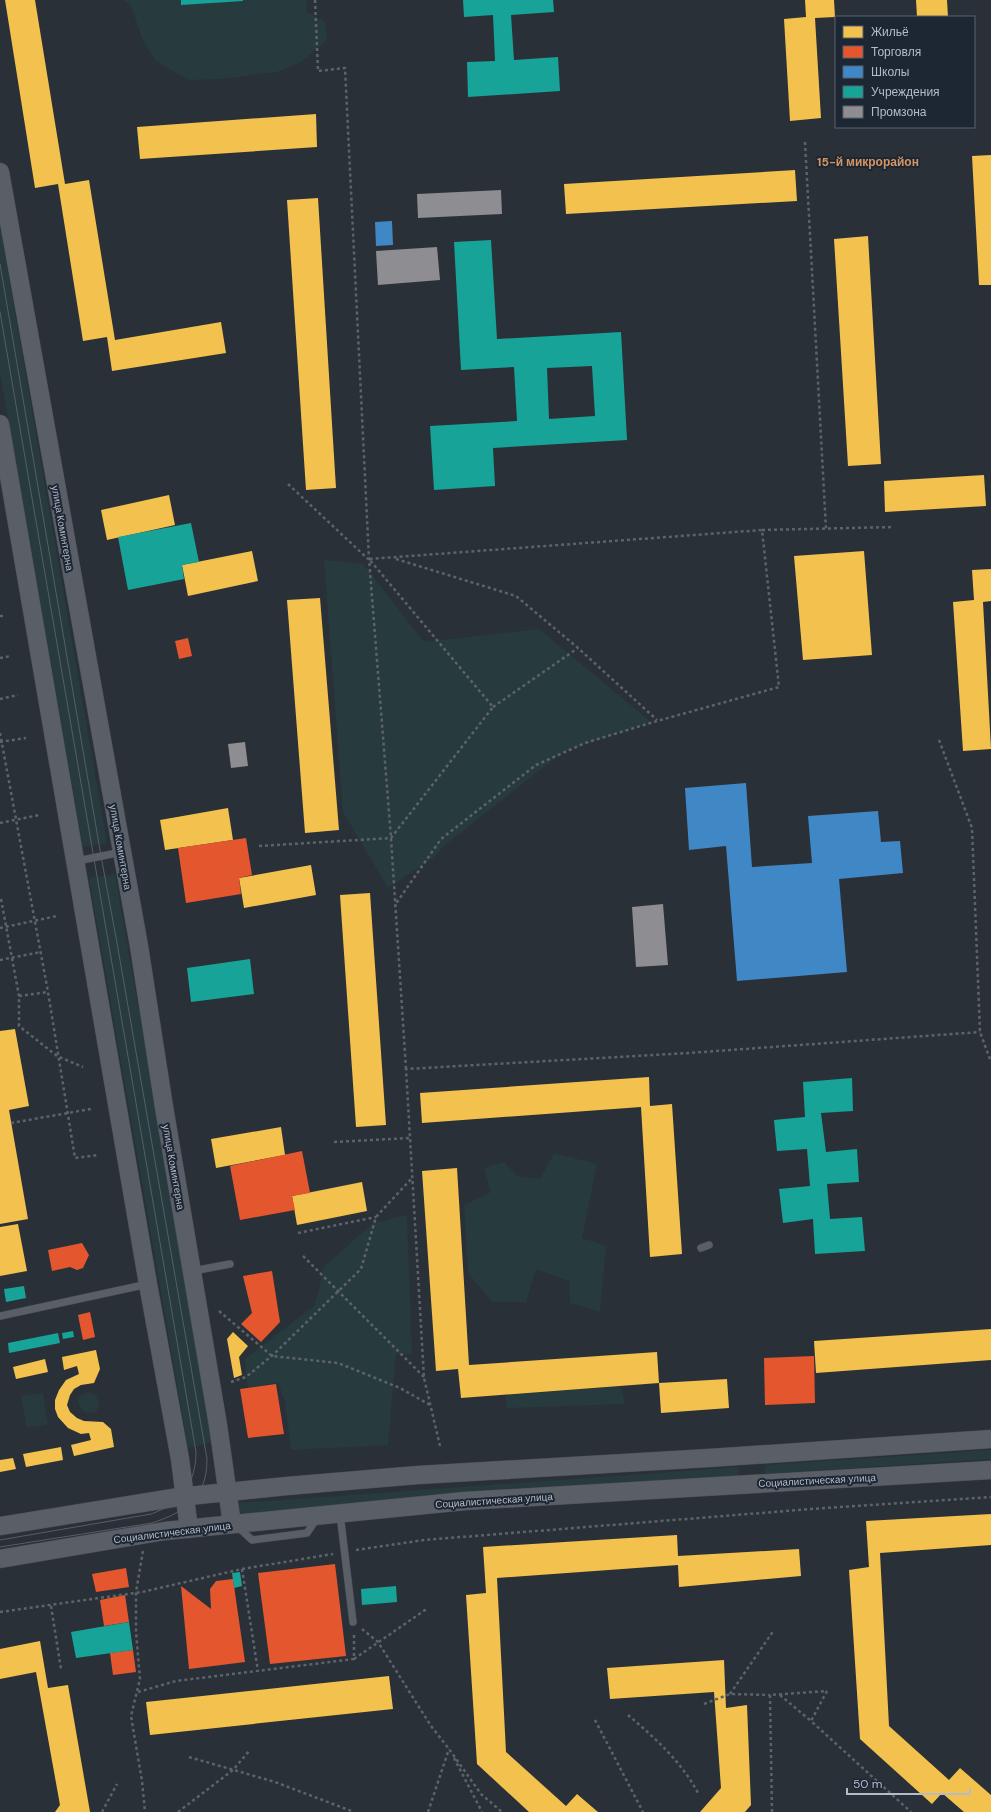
<svg xmlns="http://www.w3.org/2000/svg" width="991" height="1812" font-family="'DM Sans',sans-serif">
<rect width="100%" height="100%" fill="#2a3038"/>
<!-- green -->
<path fill="#273a3e" d="M124,0H307L306,11L325,22L327,40L301,62L277,72L220,79L188,80L155,60L143,41L131,6Z
M0,226L107,843L83,847L0,372Z
M324,560L363,564L424,642L539,629L651,722L563,752L445,845L433,858L388,888L343,812Z
M115,874L214,1442L188,1448L89,878Z
M554,1153L597,1164L582,1238L606,1246L600,1312L570,1303L569,1281L536,1269L526,1302H492L468,1273L464,1205L491,1192L484,1168L504,1162L517,1176L540,1179Z
M407,1215L412,1354H396L388,1445L291,1450L285,1402L278,1383L248,1387L246,1377L245,1359L315,1305L324,1267L373,1223Z
M621,1386L625,1404L507,1408L505,1395Z
M90,1392L96,1395L99,1405L96,1412C85,1416 79,1409 78,1399L83,1394Z
M43,1393L48,1424L27,1428L21,1396Z
M991,1450V1459L765,1474V1465Z
M739,1467V1476L242,1519L239,1503Z"/>
<!-- homes -->
<path fill="#f2c14e" d="M5,0H35L65,184L89,180L115,340L221,322L226,353L112,371L107,337L83,341L58,184L35,188Z
M805,0H834L835,17L815,18L821,118L790,121L784,19L806,17Z
M916,0H947L948,17H917Z
M316,114L317,147L140,159L137,127Z
M991,155V285H979L972,156Z
M795,170L797,201L566,214L564,184Z
M318,198L336,488L306,490L287,200Z
M868,236L881,464L848,466L834,239Z
M984,475L986,506L885,512L884,481Z
M169,495L175,525L107,540L101,510Z
M252,551L258,581L188,596L182,565Z
M864,551L872,655L803,660L794,556Z
M991,569V601L983,602L991,749L963,751L953,602L974,600L972,570Z
M320,598L339,830L305,833L287,600Z
M228,808L233,840L165,850L160,820Z
M311,865L316,895L244,908L239,878Z
M370,893L386,1125L356,1127L340,895Z
M15,1029L29,1106L9,1110L28,1219L0,1224V1031Z
M649,1077L650,1106L672,1104L682,1254L650,1257L641,1107L422,1123L420,1093Z
M281,1127L285,1155L216,1168L211,1139Z
M457,1168L469,1365L657,1352L659,1383L461,1398L458,1369L436,1371L422,1171Z
M362,1182L367,1211L297,1225L292,1196Z
M18,1224L27,1271L0,1276V1227Z
M991,1329V1360L816,1373L814,1341Z
M233,1332L248,1346L239,1357L242,1375L234,1378L227,1339Z
M96,1350L100,1369L94,1383L81,1385L74,1389L70,1395L67,1405L70,1412L77,1418L84,1421L103,1422L111,1429L114,1447L74,1456L71,1445L91,1440L89,1433L81,1434L68,1428L58,1417L55,1409V1400L59,1390L66,1380L79,1374L77,1366L64,1370L62,1357Z
M45,1359L48,1372L16,1379L13,1367Z
M727,1379L729,1408L661,1413L659,1383Z
M61,1447L63,1460L26,1467L23,1454Z
M13,1458L16,1469L0,1472V1460Z
M991,1514V1545L880,1553L889,1726L949,1780L960,1768L991,1795V1812H964L942,1793L932,1804L860,1739L849,1570L869,1567L866,1521Z
M677,1535L678,1556L799,1549L801,1576L679,1587L678,1565L497,1578L506,1752L566,1806L577,1794L598,1812H529L477,1764L466,1595L486,1593L483,1547Z
M40,1641L48,1688L68,1685L90,1812H55L60,1805L36,1672L0,1679V1649Z
M724,1660L726,1708L747,1705L751,1805L745,1812H700L721,1788L714,1692L610,1699L607,1668Z
M389,1676L393,1709L150,1735L146,1702Z"/>
<!-- shops -->
<path fill="#e4572e" d="M188,638L192,656L179,659L175,641Z
M246,838L252,875L239,878L241,894L186,903L178,848Z
M302,1151L310,1193L292,1196L295,1210L240,1220L230,1166Z
M82,1243L89,1255L83,1268L77,1270L70,1267L52,1271L48,1250Z
M272,1271L280,1322L261,1342L241,1324L252,1313L243,1276Z
M90,1312L95,1337L83,1340L78,1315Z
M814,1356L815,1403L765,1405L764,1358Z
M276,1384L284,1434L248,1438L240,1389Z
M335,1564L346,1656L270,1664L258,1573Z
M126,1568L129,1587L96,1592L92,1574Z
M233,1579L245,1662L189,1669L181,1586L211,1609L210,1589L216,1581Z
M125,1595L129,1622L104,1626L100,1600Z
M133,1650L136,1672L113,1675L110,1653Z"/>
<!-- schools -->
<path fill="#3f88c5" d="M392,221L393,245L376,246L375,222Z
M746,783L752,867L812,863L808,816L878,811L881,842L900,841L903,873L839,879L847,972L737,981L726,846L689,850L685,788Z"/>
<!-- public -->
<path fill="#17a398" fill-rule="evenodd" d="M181,0H243V1L181,5Z
M463,0H553L554,12L511,15L514,60L558,57L560,91L468,97L467,62L495,61L493,15L464,17Z
M491,240L497,339L621,332L627,440L493,448L495,486L434,490L430,426L517,421L514,367L461,370L454,242ZM592,366L595,416L549,419L547,368Z
M191,523L199,562L182,565L184,579L128,590L118,537Z
M250,959L254,994L191,1002L187,968Z
M852,1078L853,1111L821,1113L826,1152L857,1149L859,1182L827,1184L830,1219L862,1217L865,1251L815,1254L813,1219L783,1223L779,1189L810,1186L807,1149L777,1151L774,1120L805,1117L803,1082Z
M24,1286L26,1298L6,1302L4,1289Z
M73,1331L74,1337L63,1339L62,1333Z
M58,1333L60,1343L9,1353L8,1343Z
M240,1572L242,1586L234,1588L232,1573Z
M396,1586L397,1602L362,1605L361,1589Z
M129,1622L133,1650L76,1658L71,1632Z"/>
<!-- industry -->
<path fill="#8d8d92" d="M501,190L502,214L418,218L417,194Z
M437,247L440,280L378,285L376,251Z
M245,742L248,766L231,768L228,744Z
M663,904L668,965L636,967L632,907Z"/>
<g fill="none" stroke-linecap="round" stroke-linejoin="round">
<defs>
<path id="service" d="M77,861L122,852
M701,1248L709,1245
M193,1271L230,1264
M0,1316L148,1284
M340,1514L353,1622
M237,1526L252,1540L307,1533L317,1518"/>
<path id="tertiary" d="M0,172L139,946L164,1107L218,1425L232,1524
M0,424L148,1284L180,1459L189,1529
M0,1526L179,1497L287,1486L418,1475L709,1458L991,1439
M0,1559L165,1531L465,1501L991,1470"/>
</defs>
<!-- service casing -->
<use href="#service" stroke="#484c53" stroke-width="8"/>
<!-- tertiary casing -->
<use href="#tertiary" stroke="#484c53" stroke-width="19"/>
<!-- path -->
<path stroke="#5d636a" stroke-width="2.5" stroke-dasharray="3 3" stroke-linecap="butt" d="M315,0L318,71L345,68L369,559L391,838L406,1069
M805,142L826,529
M288,484L368,559
M762,530L894,527
M396,559L516,596L578,648L657,720
M0,616H4
M0,658L11,656
M0,699L18,695
M493,707L578,648
M0,733L48,992L75,1158L99,1155
M939,740L972,828L980,1032L991,1062
M0,742L26,738
M0,823L39,815
M259,846L391,838L493,707L369,559L762,530L779,687L657,721L585,743L536,765L441,839L395,905
M1,899L19,996V1026L57,1056L83,1067
M0,928L57,916
M0,960L41,952
M19,996L48,992
M11,1123L91,1109
M334,1142L410,1138
M298,1233L376,1217
M303,1256L424,1377
M219,1311L272,1356L338,1363L400,1388L430,1405
M231,1382L246,1377L274,1354L361,1269L376,1217L412,1178
M440,1446L424,1378L406,1069L689,1053L980,1032
M356,1550L424,1540L811,1509L991,1497
M143,1551L136,1592V1632L140,1679L131,1716L142,1781L145,1812
M242,1569L258,1671
M51,1606L61,1669
M0,1612L142,1592L242,1569L333,1554
M362,1629L378,1642L431,1726L449,1749L481,1794L502,1812
M354,1659L428,1608
M827,1691L811,1721L911,1812
M138,1692L176,1681L354,1659V1633
M730,1694L774,1630
M780,1695L811,1721
M704,1704L730,1694L770,1695
M628,1715C655,1738 683,1763 699,1795
M595,1720L643,1812
M189,1757L275,1782L354,1812
M454,1758L482,1812
M102,1812L117,1784
M178,1812L233,1770L250,1750
M428,1812L449,1749
M772,1812L770,1695L827,1691"/>
<!-- service -->
<use href="#service" stroke="#5a5e66" stroke-width="7"/>
<!-- tertiary -->
<use href="#tertiary" stroke="#5a5e66" stroke-width="18"/>
<!-- tram -->
<path stroke="#595d64" stroke-width="1" d="M0,264L101,856L117,943L207,1459C207,1497 186,1512 152,1523L0,1547
M0,312L196,1452C196,1484 180,1504 151,1514L0,1540"/>
</g>
<g text-anchor="middle" stroke-width="4" stroke-linejoin="round" paint-order="stroke">
<!-- street labels -->
<g font-size="10" fill="#b4bcc9" stroke="#1d2633">
<text transform="translate(63 528) rotate(80)" y="4">улица Коминтерна</text>
<text transform="translate(121 847) rotate(80)" y="4">улица Коминтерна</text>
<text transform="translate(174 1167) rotate(80)" y="4">улица Коминтерна</text>
<text transform="translate(817 1480) rotate(-3)" y="4">Социалистическая улица</text>
<text transform="translate(494 1500) rotate(-4)" y="4">Социалистическая улица</text>
<text transform="translate(172 1532) rotate(-7)" y="4">Социалистическая улица</text>
</g>
<!-- quarter labels -->
<g font-size="12" font-weight="bold" fill="#d59563" stroke="#1d2633">
<text x="868" y="166">15-й микрорайон</text>
</g>
</g>
<!-- legend -->
<rect x="835" y="16" width="140" height="112" fill="#1d2633" stroke="#59626f"/>
<rect x="843" y="26" width="20" height="12" fill="#f2c14e" stroke="#59626f"/>
<text x="871" y="36" font-size="12" fill="#b4bcc9">Жильё</text>
<rect x="843" y="46" width="20" height="12" fill="#e4572e" stroke="#59626f"/>
<text x="871" y="56" font-size="12" fill="#b4bcc9">Торговля</text>
<rect x="843" y="66" width="20" height="12" fill="#3f88c5" stroke="#59626f"/>
<text x="871" y="76" font-size="12" fill="#b4bcc9">Школы</text>
<rect x="843" y="86" width="20" height="12" fill="#17a398" stroke="#59626f"/>
<text x="871" y="96" font-size="12" fill="#b4bcc9">Учреждения</text>
<rect x="843" y="106" width="20" height="12" fill="#8d8d92" stroke="#59626f"/>
<text x="871" y="116" font-size="12" fill="#b4bcc9">Промзона</text>
<!-- scale -->
<path d="M847 1788v6h123v-6" fill="none" stroke="#b4bcc9" stroke-width="2"/>
<text x="853" y="1788" font-size="12" fill="#b4bcc9" stroke="#1d2633" stroke-width="3" paint-order="stroke">50 m</text>
</svg>
